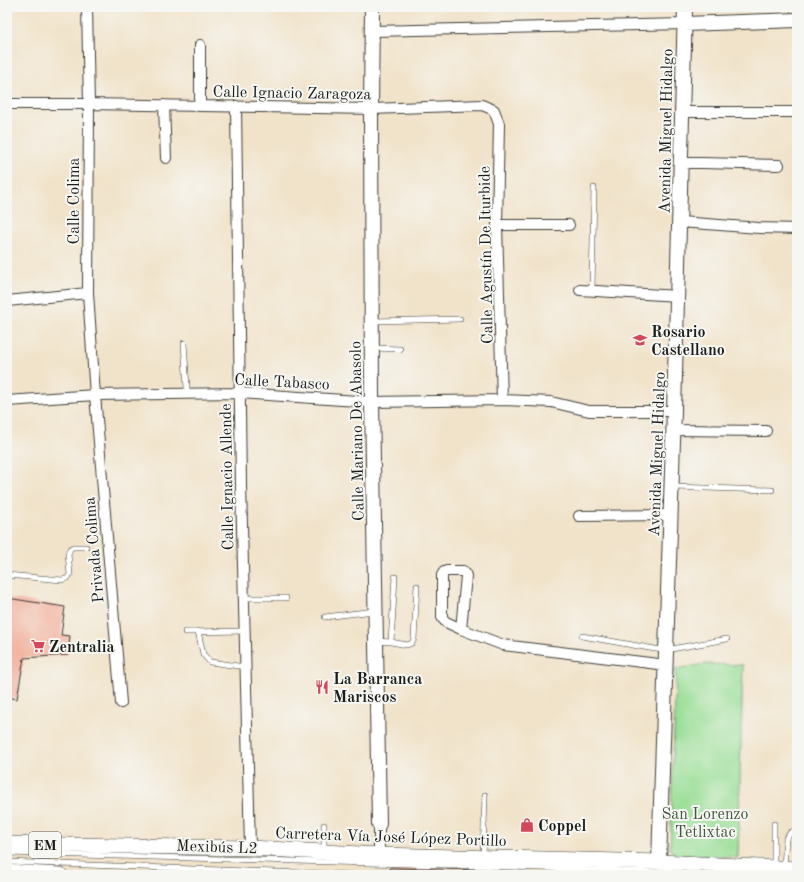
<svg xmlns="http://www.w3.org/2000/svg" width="804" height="882" font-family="'Old Standard TT',serif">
<rect width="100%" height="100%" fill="#f6f6f2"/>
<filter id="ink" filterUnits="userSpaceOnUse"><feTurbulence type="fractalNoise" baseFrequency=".025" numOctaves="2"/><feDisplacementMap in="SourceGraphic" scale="8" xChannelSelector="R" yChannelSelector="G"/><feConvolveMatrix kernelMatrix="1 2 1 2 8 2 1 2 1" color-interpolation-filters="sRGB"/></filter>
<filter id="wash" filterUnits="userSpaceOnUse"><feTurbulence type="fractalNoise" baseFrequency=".012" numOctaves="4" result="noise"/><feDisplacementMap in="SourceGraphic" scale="16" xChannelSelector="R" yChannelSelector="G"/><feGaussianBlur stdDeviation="0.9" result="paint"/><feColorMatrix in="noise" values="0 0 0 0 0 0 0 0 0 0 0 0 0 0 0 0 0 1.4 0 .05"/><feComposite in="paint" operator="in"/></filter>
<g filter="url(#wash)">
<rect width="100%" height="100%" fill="#f1e3ca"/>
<!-- green -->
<path fill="#9ade96" stroke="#5b7d59" d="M704,664L743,665L738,857L677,856L670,850L676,669Z"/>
<g id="blocks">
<!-- building -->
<path fill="#f1a892" d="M7,598L65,607L61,635L70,636L68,655L24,658L17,699L7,697Z
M390,868L480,870V875L389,874Z"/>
</g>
</g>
<g filter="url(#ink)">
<use href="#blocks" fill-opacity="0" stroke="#3c3a36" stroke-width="1"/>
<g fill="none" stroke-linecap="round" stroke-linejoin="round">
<defs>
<path id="lane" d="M592,290L594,188
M373,321L460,319
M184,343L187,388L186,394
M373,348L400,349
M673,487L772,490
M7,575L62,580L68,578L70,574L68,554L70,549L73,547H86
M244,598H286
M325,617L374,611
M198,631L203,654L210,662L245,667
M185,632L245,631
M582,636L655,649L666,650L727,639
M377,641L391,642L395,577
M391,642L407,645L412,643L414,639L417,586
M324,825V851
M7,853L480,866L658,872L713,875
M483,857L485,795
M7,862L355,875
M774,866V824
M784,867L786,838L791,832L797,831"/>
<path id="street" d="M87,7L89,104L88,293L95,395L121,703
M372,31L685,24
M200,45V105
M7,104H89L371,109L482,105L494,110L499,124L497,225L502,400
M164,105L166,158
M236,106L241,485L250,848
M682,112H797
M681,163H702L779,165
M680,222L759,228L797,229
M497,225H569
M580,290L678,296
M7,301L88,293
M7,401L95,395L240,393L372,402L502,400L551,402L589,411H674
M674,430L766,431
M579,516L671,515
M461,629L466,576L465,573L463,571H447L444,572L442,575V617L443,619L446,622L461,629L503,645L666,665
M379,824V855"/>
<path id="secondary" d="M372,7L371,109L372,402L379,824
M685,24L797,20
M659,862L674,411L685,7"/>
<path id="primary" d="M7,844L250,848L379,855L659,862L797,869
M7,872L60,875"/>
</defs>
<!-- lane casing -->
<use href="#lane" stroke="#3c3a36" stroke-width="6"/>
<!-- street casing -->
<use href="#street" stroke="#3c3a36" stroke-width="12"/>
<!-- secondary casing -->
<use href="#secondary" stroke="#3c3a36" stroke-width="16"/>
<!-- primary casing -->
<use href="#primary" stroke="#3c3a36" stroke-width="16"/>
<!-- lane -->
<use href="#lane" stroke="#fff" stroke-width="5"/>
<!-- street -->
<use href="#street" stroke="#fff" stroke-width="10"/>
<!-- secondary -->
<use href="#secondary" stroke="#fff" stroke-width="14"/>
<!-- primary -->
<use href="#primary" stroke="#fff" stroke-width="15"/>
</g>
</g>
<!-- icons -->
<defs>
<symbol id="school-bare" viewBox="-9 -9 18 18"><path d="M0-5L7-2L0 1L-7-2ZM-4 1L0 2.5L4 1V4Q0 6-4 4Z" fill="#d1495b" stroke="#f6f6f2" stroke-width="2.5" paint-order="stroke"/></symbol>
<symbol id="supermarket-bare" viewBox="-9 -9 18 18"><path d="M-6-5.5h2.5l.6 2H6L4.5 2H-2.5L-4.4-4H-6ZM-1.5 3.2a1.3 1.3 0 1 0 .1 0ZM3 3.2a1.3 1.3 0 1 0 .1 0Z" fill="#d1495b" stroke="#f6f6f2" stroke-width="2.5" paint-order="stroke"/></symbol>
<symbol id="restaurant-bare" viewBox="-9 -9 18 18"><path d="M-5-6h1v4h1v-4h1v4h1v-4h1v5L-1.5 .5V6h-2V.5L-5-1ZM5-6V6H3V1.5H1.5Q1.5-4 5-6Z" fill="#d1495b" stroke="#f6f6f2" stroke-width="2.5" paint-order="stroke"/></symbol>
<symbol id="shop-bare" viewBox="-9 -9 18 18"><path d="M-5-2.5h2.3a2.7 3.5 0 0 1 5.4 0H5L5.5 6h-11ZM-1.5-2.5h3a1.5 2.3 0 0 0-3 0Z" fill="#d1495b" stroke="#f6f6f2" stroke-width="2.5" paint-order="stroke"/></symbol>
</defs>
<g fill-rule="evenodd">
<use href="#school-bare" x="630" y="330" width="20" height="20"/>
<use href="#supermarket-bare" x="28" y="636" width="20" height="20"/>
<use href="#restaurant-bare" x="312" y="677" width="20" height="20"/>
<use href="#shop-bare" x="517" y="815" width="20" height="20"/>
</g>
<g text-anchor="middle" stroke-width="4" stroke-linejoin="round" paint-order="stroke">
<!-- shield labels -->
<rect fill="#f6f6f2" stroke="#5d5d5c" stroke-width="1" x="29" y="832" width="32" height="26" rx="3"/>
<g font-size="15" font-weight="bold" fill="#1c1c1c">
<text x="45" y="850">EM</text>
</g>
<!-- street labels -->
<g font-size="16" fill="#1c1c1c" stroke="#f6f6f2">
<text transform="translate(292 92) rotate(1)" y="6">Calle Ignacio Zaragoza</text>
<text transform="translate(665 131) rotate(-89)" y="6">Avenida Miguel Hidalgo</text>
<text transform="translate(73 201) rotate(-90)" y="6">Calle Colima</text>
<text transform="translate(485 255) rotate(-91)" y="6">Calle Agustín De Iturbide</text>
<text transform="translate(282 381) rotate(3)" y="6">Calle Tabasco</text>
<text transform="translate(356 431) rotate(-91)" y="6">Calle Mariano De Abasolo</text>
<text transform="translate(656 454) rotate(-88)" y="6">Avenida Miguel Hidalgo</text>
<text transform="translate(226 477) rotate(-91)" y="6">Calle Ignacio Allende</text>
<text transform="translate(93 550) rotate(-95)" y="6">Privada Colima</text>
<text transform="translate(391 836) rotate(2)" y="6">Carretera Vía José López Portillo</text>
<text transform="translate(217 846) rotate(2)" y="6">Mexibús L2</text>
</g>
<!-- poi labels -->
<g font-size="16" font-weight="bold" fill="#1c1c1c" stroke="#f6f6f2" text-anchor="start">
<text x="651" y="337">Rosario<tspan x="651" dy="18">Castellano</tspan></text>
<text x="49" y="652">Zentralia</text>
<text x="333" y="684">La Barranca<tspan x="333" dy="18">Mariscos</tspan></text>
<text x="538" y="831">Coppel</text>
</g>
<!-- park labels -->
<g font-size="16" fill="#425641" stroke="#f6f6f2">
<text x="705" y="819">San Lorenzo<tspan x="705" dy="18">Tetlixtac</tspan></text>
</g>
</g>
<!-- margin -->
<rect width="804" height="882" fill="none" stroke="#f6f6f2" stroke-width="24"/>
</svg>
